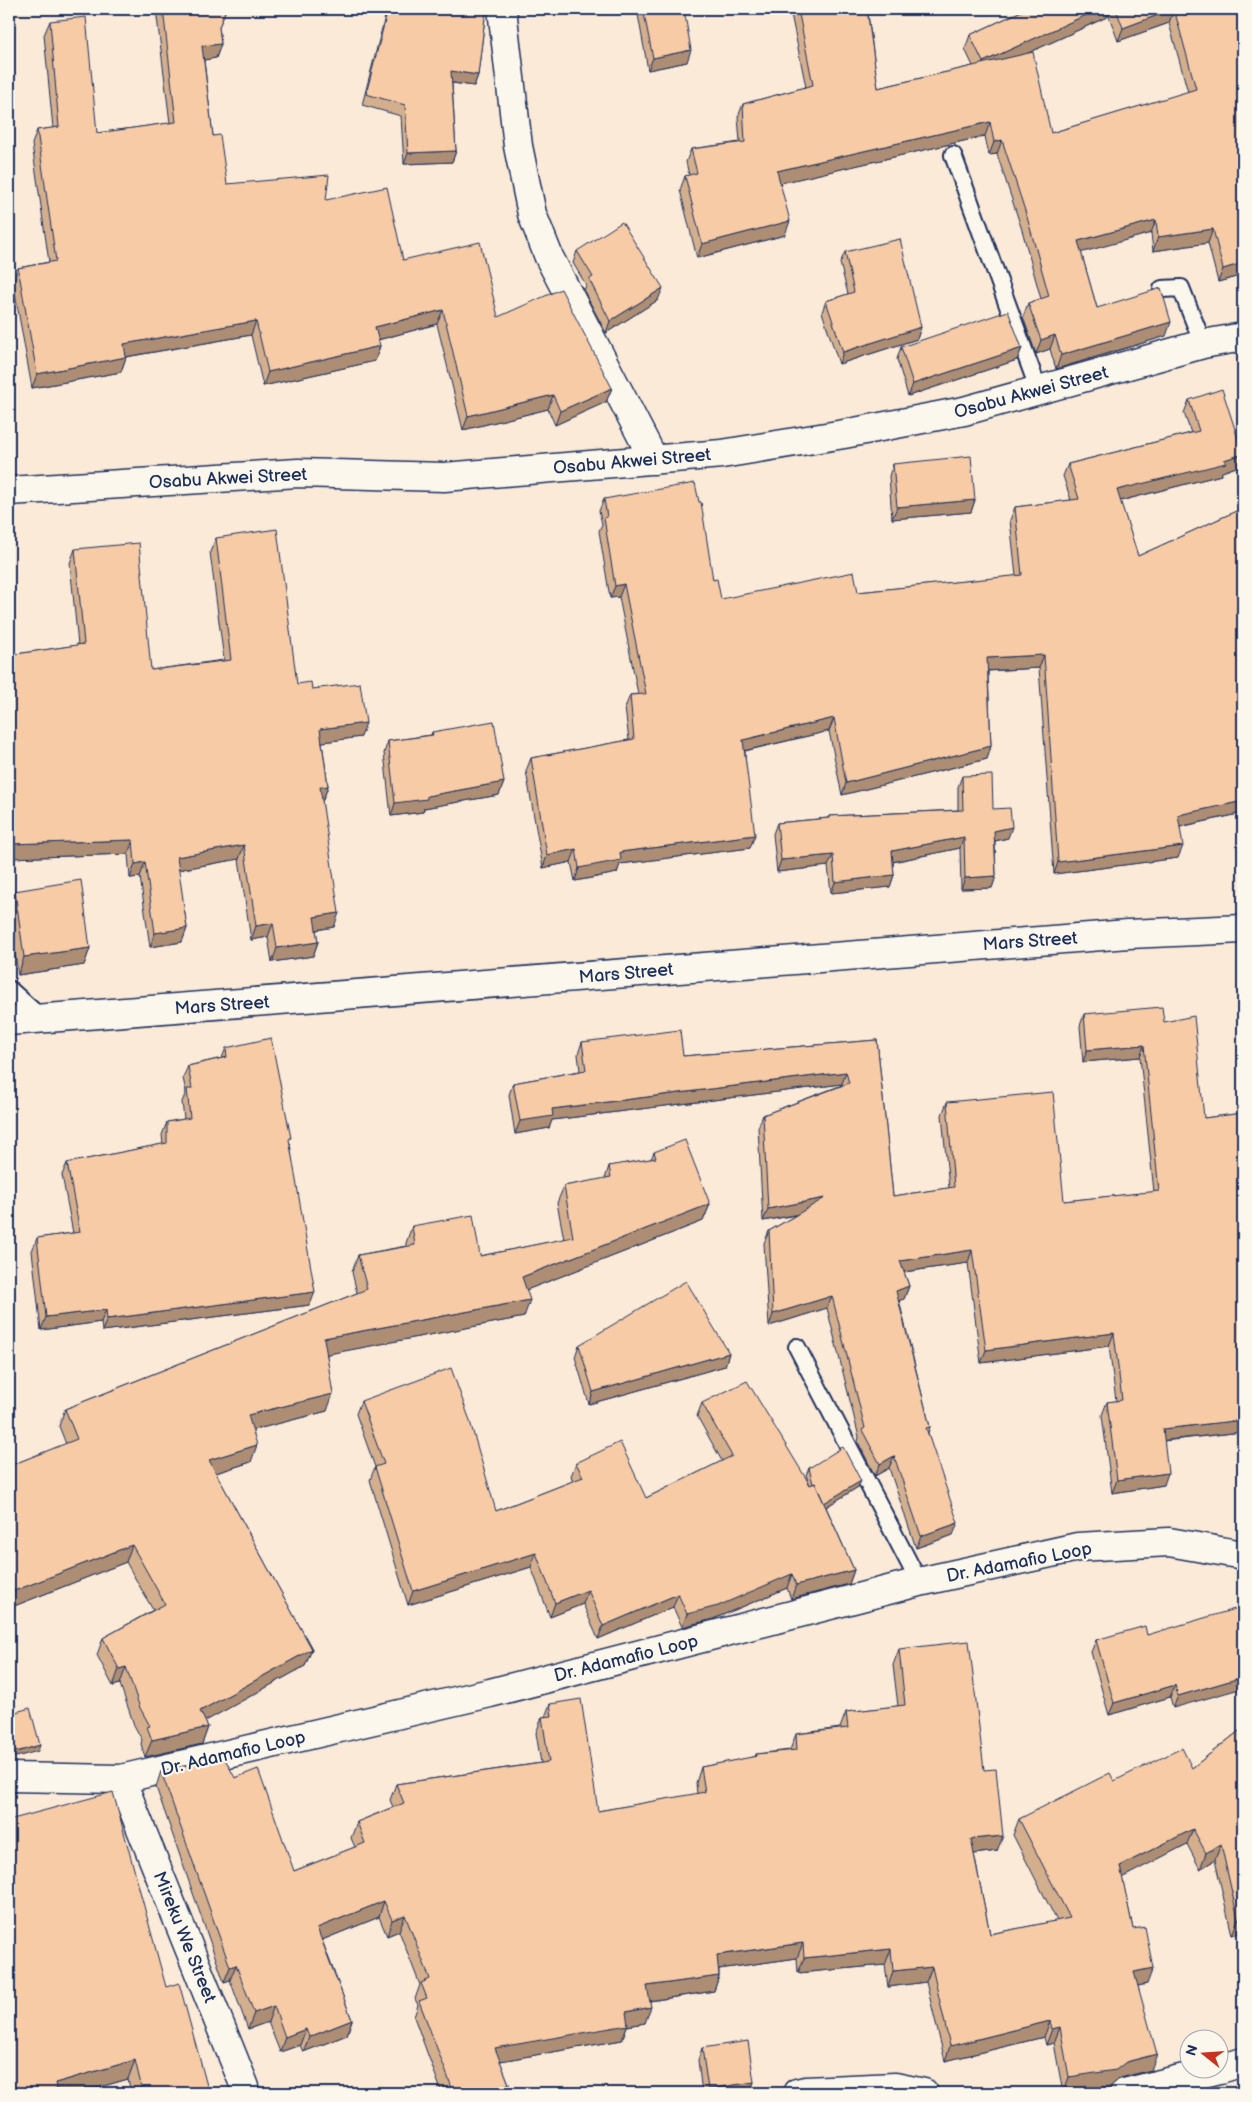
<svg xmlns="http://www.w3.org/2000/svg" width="1252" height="2102" font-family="'Balsamiq Sans',sans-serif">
<rect width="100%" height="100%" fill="#faead7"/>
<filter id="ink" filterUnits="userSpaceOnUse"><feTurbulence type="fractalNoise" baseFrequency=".02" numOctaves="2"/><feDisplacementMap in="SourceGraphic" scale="10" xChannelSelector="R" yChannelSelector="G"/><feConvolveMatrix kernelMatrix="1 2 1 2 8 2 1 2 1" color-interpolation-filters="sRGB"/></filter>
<g filter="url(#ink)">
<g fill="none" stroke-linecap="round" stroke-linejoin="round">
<defs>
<path id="lane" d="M953,155L1039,391
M1162,289L1181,288L1203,344
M9,989L41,1018
M797,1347L919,1582"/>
<path id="street" d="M502,9L518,146L532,214L549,257L654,460
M9,491L298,473L444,477L722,454L844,434L964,411L1203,344L1243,337
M9,1777L121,1779L490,1693L919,1582L1078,1547L1169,1542L1243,1555
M121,1779L245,2087
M1220,2069L1243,2062
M797,2093L806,2091L895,2087L924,2093
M1124,2093L1216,2070"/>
<path id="secondary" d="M9,1021L1128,934L1243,929"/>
</defs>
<!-- lane casing -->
<use href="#lane" stroke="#1b2f5e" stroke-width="20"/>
<!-- street casing -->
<use href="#street" stroke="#1b2f5e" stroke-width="31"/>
<!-- secondary casing -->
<use href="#secondary" stroke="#1b2f5e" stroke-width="31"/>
<!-- lane -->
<use href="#lane" stroke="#fbf7ec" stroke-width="16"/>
<!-- street -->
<use href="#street" stroke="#fbf7ec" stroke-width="28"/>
<!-- secondary -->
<use href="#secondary" stroke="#fbf7ec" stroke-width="28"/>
</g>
<!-- wall -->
<path fill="#d4af8e" stroke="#1b2f5e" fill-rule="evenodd" d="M156,9H226L219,27L221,44L216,58L204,60L213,136L227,184L326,200L403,260L498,317L612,388L606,402L555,425L548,409L463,430L437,324L378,340L380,346L375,361L263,386L251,335L126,357L121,372L32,388L13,282L18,268L49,262L32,144L37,130L53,128L44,35L50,21L97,133L170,123Z
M387,9H486L478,75L474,86L452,83L456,151L452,162L404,164L401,116L362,105Z
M637,9H684L687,62L648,70Z
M790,9H895V10L868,14L878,88L973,66L965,49L970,35L1026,9H1243V275L1218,282L1208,243L1153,251L1151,233L1081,252L1097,308L1166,336L1056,369L1050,349L1036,354L1023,317L1028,303L1041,299L1022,230L997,154L989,155L985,136L780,183L785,235L697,258L680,190L685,176L689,175L686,162L691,149L740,142L738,117L743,104L806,87ZM1109,16L1118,41L1169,23L1188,92L1051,133L1026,54Z
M577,251L658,300L606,333L584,291L586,285L573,263Z
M845,252L921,327L917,339L839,364L822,312L826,301L848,294L840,263Z
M901,347L1022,348L1017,360L908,396L897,359Z
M1189,400L1239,466L1222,472L1221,475L1120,501L1138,556L1243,508V813L1180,827L1178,858L1054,874L1039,668L988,671L991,746L987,759L842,795L829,731L745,751L750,848L620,864L617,873L575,881L571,862L543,868L526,771L531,758L629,740L625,708L630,695L638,694L619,597L610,598L599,531L602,524L599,511L604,499L713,580L721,599L858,592L1016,576L1010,520L1015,507L1071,500L1063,476L1068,464L1191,433L1184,413Z
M893,464L975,500L971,512L892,519L889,476Z
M216,538L297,684L312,689L361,737L322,742L328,786L323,800H322L334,927L316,930L318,942L313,956L272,962L268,937L251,940L239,859L178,870L187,928L182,942L150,947L140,877L130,878L128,854L9,858V655L78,645L70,563L75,549L151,670L224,660L210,552Z
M432,732L504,782L499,795L424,808L423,812L391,816L384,753L388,741L431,735Z
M962,776L993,809L1008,838L995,841L996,876L992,888L961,889L960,848L893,862L894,875L890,887L831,893L828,866L777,872L773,834L777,823L828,818L829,816L958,810V787Z
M15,891L90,948L84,965L18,975L9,909Z
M1084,1014L1164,1022L1204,1118L1243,1113V1360H1240L1243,1392V1428L1242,1432L1164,1441V1485L1112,1493L1102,1415L1107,1402L1116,1401L1109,1346L981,1363L968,1263L904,1272L909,1286L904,1299L899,1300L930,1427L928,1433L953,1535L916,1548L889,1468L875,1476L858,1442L859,1437L827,1308L769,1326L764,1243L769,1231L796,1215L763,1221L758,1127L763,1115L842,1085V1084L552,1120L549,1128L515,1134L509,1095L513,1083L580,1071L578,1054L582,1042L683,1056L877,1040L893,1196L949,1188L942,1115L947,1102L1064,1201L1154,1192L1140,1057L1083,1062L1080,1026Z
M226,1048L290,1143L310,1305L102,1331L101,1322L41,1330L32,1251L37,1238L73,1233L62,1175L67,1163L163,1144L162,1135L167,1122L184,1119L182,1102L186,1092L183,1078L188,1066L222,1058Z
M654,1152L710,1204L703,1221L526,1290L524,1317L327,1354V1411L253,1430L251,1462L216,1473L312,1649L305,1666L205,1721L208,1727L202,1744L145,1757L141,1744L142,1740L134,1725L120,1684L113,1686L97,1655L103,1638L153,1610L126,1562L9,1608V1466L66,1444L59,1426L65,1409L357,1293L352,1272L358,1255L406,1246V1243L412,1226L480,1256L564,1239L557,1203L564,1186L605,1179L609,1166L651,1159Z
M579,1345L729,1353L725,1366L589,1404L575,1357Z
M361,1401L496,1511L573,1481L571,1476L576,1463L646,1498L722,1461L697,1416L702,1403L810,1485L806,1475L809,1468L858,1487L826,1507L854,1570L849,1584L791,1599L787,1588L713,1619L682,1627L673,1607L598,1639L583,1604L550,1617L531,1567L408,1605L370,1480L375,1467L356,1414Z
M1243,1626L1173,1708L1170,1697L1109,1715L1091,1652L1096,1640Z
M899,1649L984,1770L997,1851L974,1854L990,1934L1057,1921L1013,1835L1019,1819L1114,1781L1192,1768L1243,1728V1937L1242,1932L1232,1935L1215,1860L1200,1869L1187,1844L1122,1877L1133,1929L1147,1984L1138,1986L1151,2070L1120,2078L1111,2086L1063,2093L1054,2043L1046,2045L1044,2037L945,2061L926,1982L888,1987L885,1965L798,1973L797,1958L719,1969V1976L714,1991L650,2001L645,2023L627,2026L622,2040L500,2061L509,2084L506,2093H442L414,2017L418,2005L415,1999L420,1985L399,1931L387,1936L379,1917L322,1940L352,2020L347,2035L303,2052L300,2045L280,2052L268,2022L248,2029L230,1980L224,1982L156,1787L161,1771L235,1778L294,1871L355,1847L351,1838L357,1822L393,1807L390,1800L396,1784L541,1763L536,1733L542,1717H545L550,1704L598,1811L697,1794L696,1783L701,1767L755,1757L756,1754L790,1750L796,1734L840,1728L846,1712L898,1706L893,1665Z
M166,1987L209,2093H131L128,2079L79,2093Z
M702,2048L754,2082L750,2093H702L698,2060Z"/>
<!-- shaded-wall -->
<path fill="#ad8e74" stroke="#1b2f5e" d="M863,9H895V10L861,15Z
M1099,9H1111L1109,16L978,76L983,62Z
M1174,9L1169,23L1118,41L1123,28Z
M221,44L216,58L197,61L202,46Z
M691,50L687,62L648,70L653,58Z
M451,71L478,75L474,86L447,82Z
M990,122L985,136L772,185L777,171Z
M1002,140L997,154L989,155L994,142Z
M456,151L452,162L404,164L408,153Z
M1156,220L1151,233L1073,255L1078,241Z
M790,221L785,235L697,258L702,244Z
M1213,229L1208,243L1153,251L1158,237Z
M1243,263V275L1218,282L1223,269Z
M663,288L658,300L606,333L610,321Z
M443,310L437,324L370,342L375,327Z
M256,321L251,335L119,358L124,344Z
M1171,322L1166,336L1056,369L1061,355Z
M921,327L917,339L839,364L843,352Z
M1055,335L1050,349L1036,354L1041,340Z
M380,346L375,361L263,386L268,372Z
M1022,348L1017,360L908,396L913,384Z
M126,357L121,372L32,388L37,374Z
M612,388L606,402L555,425L560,411Z
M553,395L548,409L463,430L468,416Z
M1243,454L1239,466L1222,472L1221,475L1112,503L1117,490L1224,460Z
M975,500L971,512L892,519L897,507Z
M624,584L619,597L610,598L615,586Z
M1044,655L1039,668L983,671L987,658Z
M834,718L829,731L739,752L743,740Z
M366,723L361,737L315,743L320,729Z
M991,746L987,759L842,795L846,783Z
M504,782L499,795L424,808L423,812L391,816L395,803L427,796Z
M328,786L323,800L315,801L320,787Z
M1243,801V813L1174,828L1178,815Z
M1012,827L1008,838L990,842L994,831Z
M755,835L750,848L620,864L617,873L575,881L579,868L620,852Z
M964,837L960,848L887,863L892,851Z
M133,840L128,854L9,858V844Z
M244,845L239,859L171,871L177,857Z
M1183,846L1178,858L1054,874L1058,862Z
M576,849L571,862L543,868L547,855Z
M833,855L828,866L777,872L781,860Z
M145,862L140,877L130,878L135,864Z
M894,875L890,887L831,893L835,882Z
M996,876L992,888L961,889L965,878Z
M339,913L334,927L309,931L314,917Z
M273,923L268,937L251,940L256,926Z
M187,928L182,942L150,947L155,933Z
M318,942L313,956L272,962L277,948Z
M90,948L84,965L18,975L24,957Z
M1144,1045L1140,1057L1083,1062L1087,1050Z
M846,1072L842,1084L552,1120L549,1128L515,1134L520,1121L552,1109Z
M825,1198L820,1210L763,1221L768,1209Z
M710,1204L703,1221L516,1294L522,1277Z
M972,1250L968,1263L896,1273L900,1261Z
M909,1286L904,1299L892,1303L896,1291Z
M315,1292L310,1305L102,1331L107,1319Z
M832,1296L827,1308L769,1326L773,1314Z
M530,1300L524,1317L318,1356L324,1338Z
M106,1310L101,1322L41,1330L46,1317Z
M1114,1333L1109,1346L981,1363L986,1350Z
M1238,1348H1243V1360H1234Z
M729,1353L725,1366L589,1404L593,1392Z
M333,1394L327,1411L242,1433L248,1415Z
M1243,1420V1428L1242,1432L1158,1441L1163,1429Z
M257,1445L251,1462L203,1477L209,1460Z
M894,1456L889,1468L875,1476L880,1464Z
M1168,1473L1164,1485L1112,1493L1117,1480Z
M861,1481L858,1487L818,1512L820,1505Z
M958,1523L953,1535L916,1548L921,1536Z
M132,1545L126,1562L9,1608L14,1591Z
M536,1553L531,1567L408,1605L413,1591Z
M854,1570L849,1584L791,1599L796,1585Z
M792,1574L787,1588L713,1619L682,1627L687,1614Z
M588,1590L583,1604L550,1617L555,1603Z
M678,1594L673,1607L598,1639L603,1626Z
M312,1649L305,1666L193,1728L200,1711Z
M126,1667L120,1684L113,1686L119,1669Z
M1243,1677V1688L1173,1708L1178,1696Z
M1175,1685L1170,1697L1109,1715L1114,1703Z
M208,1727L202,1744L145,1757L152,1740Z
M40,1745L38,1751L9,1759V1754Z
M1193,1829L1187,1844L1114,1882L1120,1866Z
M1003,1836L997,1851L965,1855L971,1839Z
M1221,1844L1215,1860L1200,1869L1206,1853Z
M384,1901L379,1917L312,1944L317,1928Z
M405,1915L399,1931L387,1936L392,1920Z
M1243,1917V1929L1242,1932L1232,1935L1238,1919Z
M803,1943L797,1958L711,1970L717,1955Z
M891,1949L885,1965L798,1973L804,1958Z
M236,1965L230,1980L224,1982L230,1967Z
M932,1967L926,1982L888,1987L893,1971Z
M1153,1968L1147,1984L1128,1988L1134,1972Z
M719,1976L714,1991L642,2002L647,1986Z
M274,2006L268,2022L248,2029L254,2013Z
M651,2007L645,2023L627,2026L622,2040L489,2063L495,2048L626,2012Z
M352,2020L347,2035L303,2052L309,2037Z
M1050,2021L1044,2037L945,2061L950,2046Z
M1060,2027L1054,2043L1046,2045L1052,2029Z
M306,2029L300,2045L280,2052L285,2037Z
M1157,2054L1151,2070L1120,2078L1111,2086L1063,2093L1069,2077Z
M135,2060L128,2079L79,2093H52L55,2083Z
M754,2082L750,2093H706L708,2089Z
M509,2084L506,2093H484Z"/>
<!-- building -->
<path fill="#f7cba5" stroke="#1b2f5e" d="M163,9H226L219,27L221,44L202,46L213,136L220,135L227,184L329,175L326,200L387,187L403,260L480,242L498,317L561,289L612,388L560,411L553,395L468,416L443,310L375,327L380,346L268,372L256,321L124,344L126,357L37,374L18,268L56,261L37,130L59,127L50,21L86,17L97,133L176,122Z
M388,9H486L478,75L451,71L456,151L408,153L405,105L366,94Z
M643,9H684L691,50L653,58Z
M798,9H867L878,88L1033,52L1051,133L1196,89L1174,9L1123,28L1116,9H1243V263L1223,269L1213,229L1158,237L1156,220L1078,241L1097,308L1161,288L1171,322L1061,355L1055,335L1041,340L1028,303L1049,296L1027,217L1002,140L994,142L990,122L777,171L790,221L702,244L685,176L697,173L691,149L745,142L743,104L813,85Z
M1026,9H1099L983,62L970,35Z
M622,222L663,288L610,321L589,279L593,277L577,251Z
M900,239L921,327L843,352L826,301L854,292L845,252Z
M1008,311L1022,348L913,384L901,347Z
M1222,389L1243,454L1224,460L1226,463L1117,490L1138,556L1243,508V801L1178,815L1183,846L1058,862L1044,655L987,658L991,746L846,783L834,718L743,740L755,835L620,852L621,860L579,868L576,849L547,855L531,758L634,739L630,695L646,694L624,584L615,586L604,518L607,517L604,499L695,483L699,502H701L713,580L717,579L721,599L854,572L858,592L1022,575L1015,507L1079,499L1068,464L1199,431L1189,400Z
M971,456L975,500L897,507L893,464Z
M277,529L297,684L311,682L312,689L360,683L366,723L320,729L328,786L320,787L339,913L314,917L318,942L277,948L273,923L256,926L244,845L177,857L187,928L155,933L145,862L135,864L133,840L9,844V655L84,644L75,549L139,543L151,670L231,660L216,538Z
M494,721L504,782L427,796V799L395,803L388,741L433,735L432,732Z
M992,775L993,809L1010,808L1012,827L994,831L996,876L965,878L964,837L892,851L894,875L835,882L833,855L781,860L777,823L829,818V816L963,810L962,776Z
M81,880L90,948L24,957L15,891Z
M1162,1007L1164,1022L1194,1016L1204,1118L1243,1113V1348H1238L1243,1392V1420L1163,1429L1168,1473L1117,1480L1107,1402L1122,1400L1114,1333L986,1350L972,1250L900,1261L909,1286L896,1291L930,1427L926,1428L958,1523L921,1536L894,1456L880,1464L862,1430L865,1428L832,1296L773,1314L769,1231L825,1198L768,1209L763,1115L849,1083L846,1072L552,1109L553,1116L520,1121L513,1083L586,1070L582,1042L680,1030L683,1056L877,1040L893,1196L954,1187L947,1102L1053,1092L1064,1201L1159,1191L1144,1045L1087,1050L1084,1014Z
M271,1038L291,1138L289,1139L315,1292L107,1319L106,1310L46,1317L37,1238L80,1232L67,1163L167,1143V1122L190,1118L187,1089H192L188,1066L227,1057L226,1048Z
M685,1140L710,1204L522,1277L530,1300L324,1338L333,1394L248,1415L257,1445L209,1460L312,1649L200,1711L208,1727L152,1740L147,1727L150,1726L140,1708L126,1667L119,1669L103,1638L165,1604L132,1545L14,1591L9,1577V1466L77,1439L65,1409L367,1289L358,1255L415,1245L412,1226L473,1215L480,1256L573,1237L564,1186L611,1177L609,1166L656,1158L654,1152Z
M686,1281L729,1353L593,1392L579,1345Z
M451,1368L469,1418L496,1511L583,1477L576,1463L620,1442L646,1498L732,1456L702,1403L747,1381L810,1485L815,1483L854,1570L796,1585L792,1574L718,1606L687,1614L678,1594L603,1626L588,1590L555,1603L536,1553L413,1591L375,1467L384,1464L361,1401Z
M843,1447L861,1481L824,1503L815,1483L813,1484L809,1468Z
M1238,1608L1243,1626V1677L1178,1696L1175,1685L1114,1703L1096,1640L1145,1626L1147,1635Z
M969,1641L984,1770L996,1769L1003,1836L971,1839L990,1934L1070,1918L1019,1819L1110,1773L1114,1781L1182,1748L1192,1768L1243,1728V1917L1238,1919L1221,1844L1206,1853L1193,1829L1120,1866L1133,1929L1145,1927L1153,1968L1134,1972L1157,2054L1126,2062L1116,2070L1069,2077L1060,2027L1052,2029L1050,2021L950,2046L932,1967L893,1971L891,1949L804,1958L803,1943L717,1955L719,1976L647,1986L651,2007L626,2012L628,2025L495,2048L509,2084L484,2093H454L419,2001L427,1998L421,1983L430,1979L405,1915L392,1920L384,1901L317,1928L352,2020L309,2037L306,2029L285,2037L274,2006L254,2013L236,1965L230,1967L161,1771L224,1757L235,1778L258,1769L294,1871L365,1843L357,1822L404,1803L396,1784L549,1762L542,1717L552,1716L550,1704L581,1699L598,1811L705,1792L701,1767L757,1756L756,1754L797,1750L796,1734L848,1728L846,1712L905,1705L899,1649Z
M30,1708L40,1745L9,1754V1714Z
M113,1792L166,1987L179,1983L209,2093H143L135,2060L55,2083L57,2093H9V1820Z
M748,2041L754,2082L708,2089L702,2048Z
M1243,2086V2093H1213Z"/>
</g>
<g text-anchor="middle" stroke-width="4.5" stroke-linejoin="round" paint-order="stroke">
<!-- street labels -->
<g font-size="18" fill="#1b2f5e" stroke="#fbf7ec">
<text transform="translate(1031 392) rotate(-15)" y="6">Osabu Akwei Street</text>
<text transform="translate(632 461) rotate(-5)" y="6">Osabu Akwei Street</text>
<text transform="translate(228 478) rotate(-3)" y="6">Osabu Akwei Street</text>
<text transform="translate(1030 941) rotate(-4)" y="6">Mars Street</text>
<text transform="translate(626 973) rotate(-5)" y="6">Mars Street</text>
<text transform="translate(222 1005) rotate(-4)" y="6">Mars Street</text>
<text transform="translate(1019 1562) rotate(-11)" y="6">Dr. Adamafio Loop</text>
<text transform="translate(626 1658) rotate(-14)" y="6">Dr. Adamafio Loop</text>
<text transform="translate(233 1753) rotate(-13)" y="6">Dr. Adamafio Loop</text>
<text transform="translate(185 1937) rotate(68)" y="6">Mireku We Street</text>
</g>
</g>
<!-- margin -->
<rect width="1252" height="2102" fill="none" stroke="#fbf7ec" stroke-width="30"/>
<rect x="15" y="15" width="1222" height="2072" fill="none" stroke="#1b2f5e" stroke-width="2" filter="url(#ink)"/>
<!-- north arrow -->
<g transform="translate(1204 2054) rotate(287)"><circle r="24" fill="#fbf7ec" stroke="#a1a7b3"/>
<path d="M0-4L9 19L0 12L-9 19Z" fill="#c8321e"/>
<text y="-8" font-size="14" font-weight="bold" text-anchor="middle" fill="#1b2f5e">N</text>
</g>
</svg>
